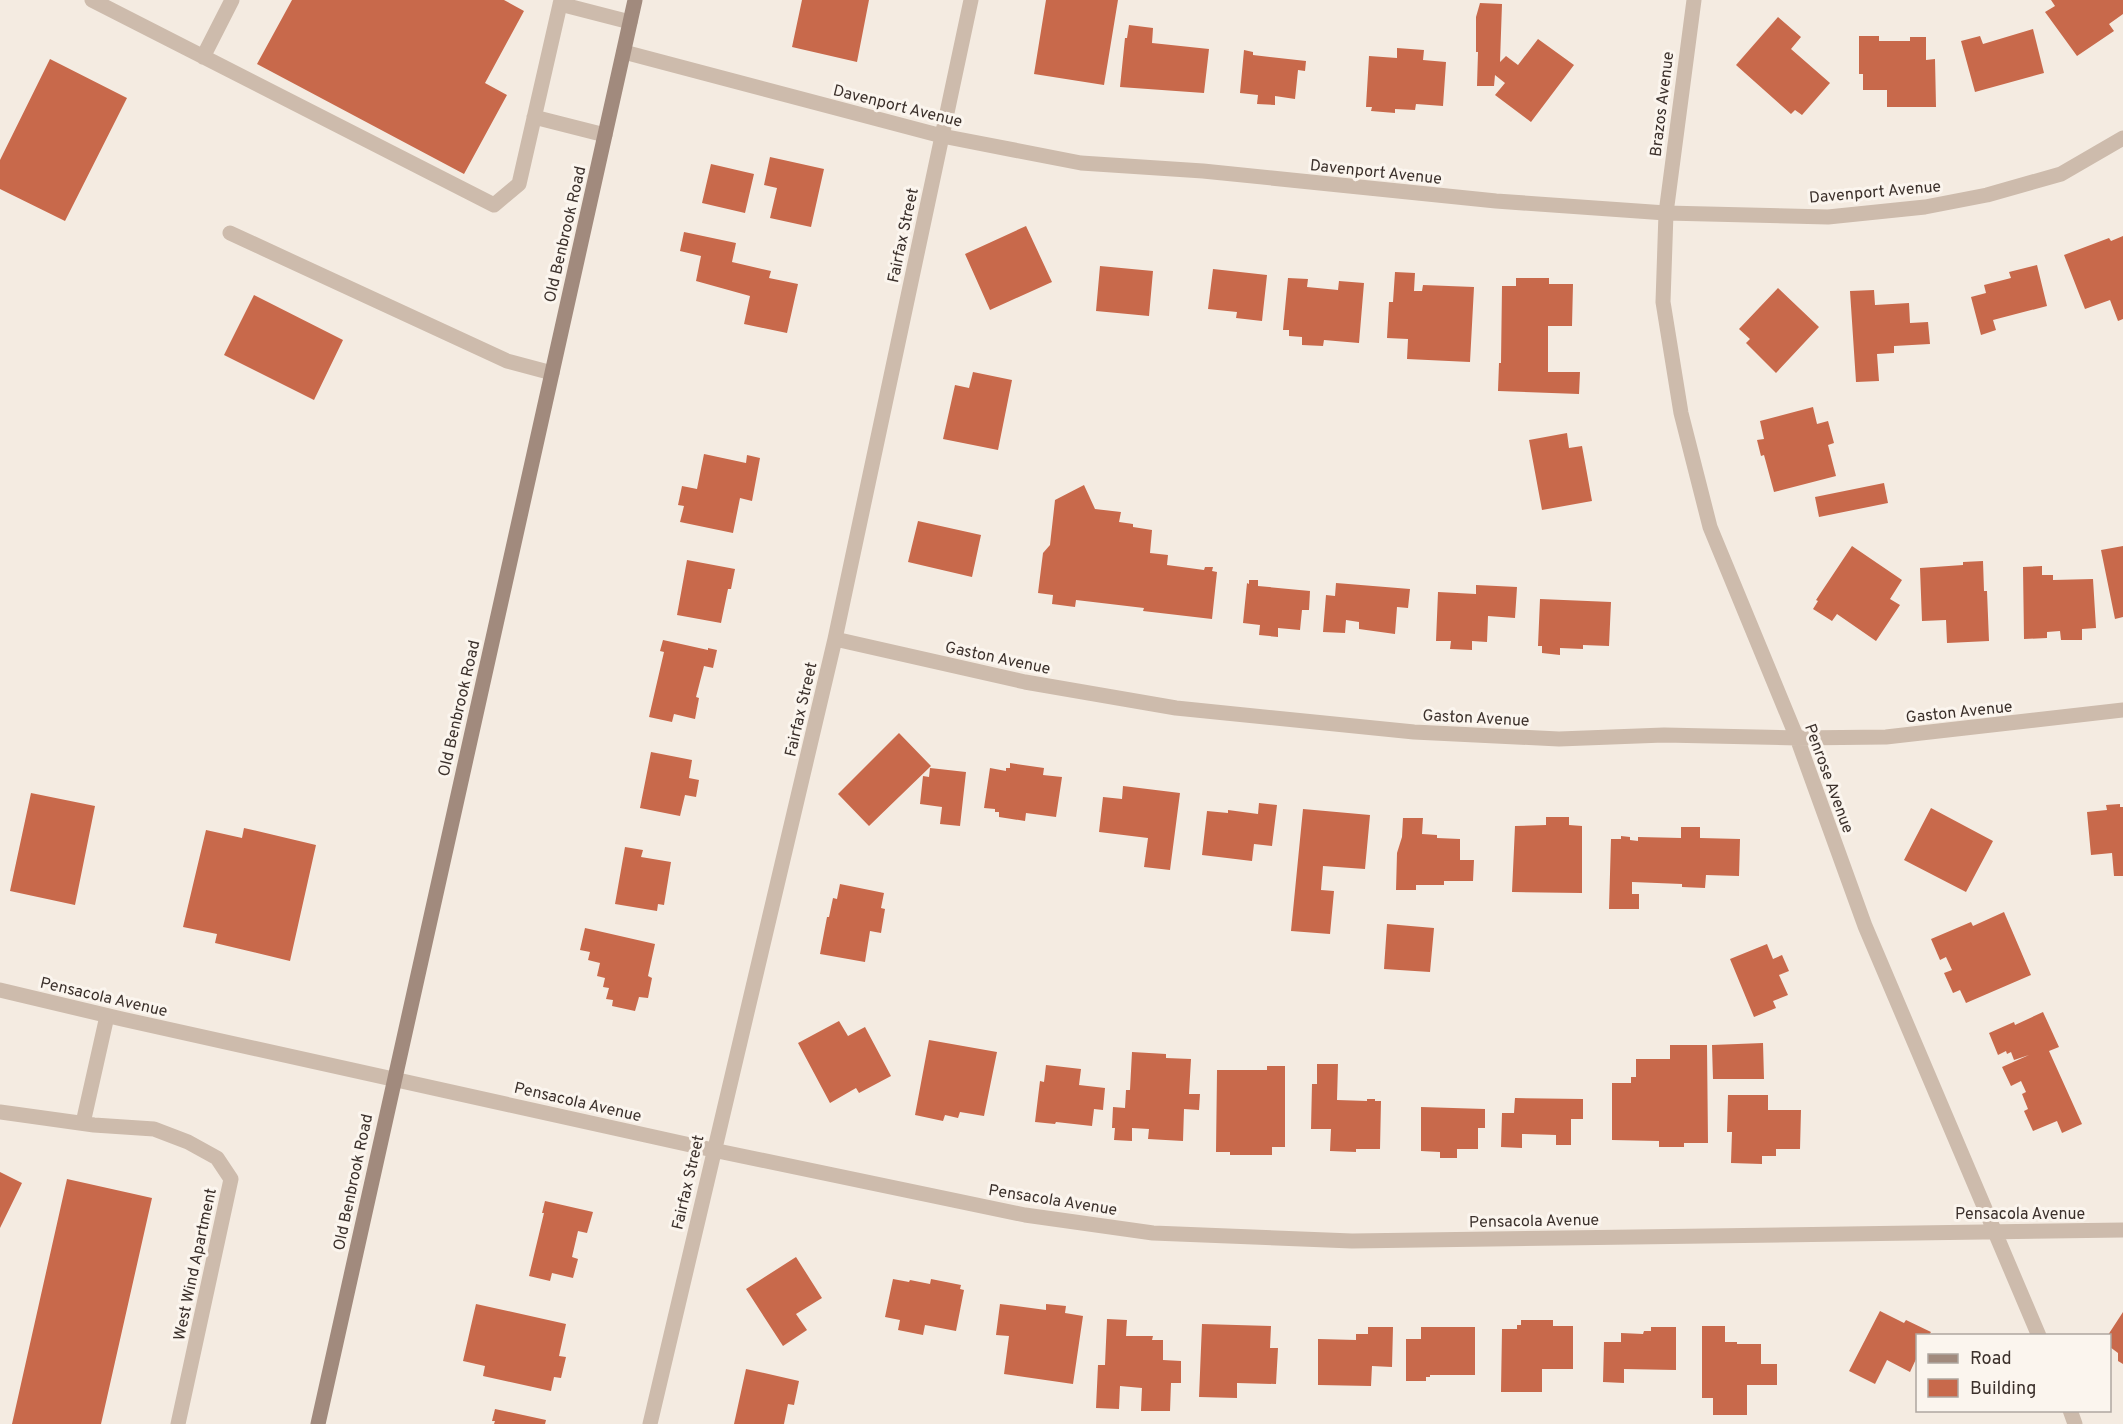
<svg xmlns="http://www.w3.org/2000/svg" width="2123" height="1424" font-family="Overpass,sans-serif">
<rect width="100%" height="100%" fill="#f4ebe1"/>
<!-- building -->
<path fill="#c8694b" d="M292,0H504L524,11L485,83L507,95L464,174L257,64Z
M802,0H869L857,62L792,47Z
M1046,0H1118L1104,85L1034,74Z
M2051,0H2123V14L2109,24L2114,31L2077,56L2045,12L2055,6Z
M1480,3L1502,4L1500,62L1506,56L1518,65L1538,39L1574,65L1531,122L1495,95L1505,83L1495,75L1494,86H1477L1478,52H1476V17Z
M1778,17L1801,37L1791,49L1830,83L1802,115L1795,110L1791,114L1736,65Z
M1129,25L1153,28L1152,43L1209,49L1204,93L1120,87L1125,38H1127Z
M2033,29L2044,73L1975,92L1961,41L1980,36L1983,44Z
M1859,36H1879V41H1910V37H1926V60L1935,59L1936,107H1887V90H1863V74H1859Z
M1397,48L1424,50L1423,60L1446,62L1443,106L1416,104L1415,110L1395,109V113L1371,111L1372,107H1366L1369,56L1397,58Z
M1244,50L1253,52V55L1306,61L1305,71L1298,70L1295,99L1275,96V105L1257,104L1258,95L1240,93Z
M50,59L127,98L65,221L0,189V160Z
M770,157L824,169L811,227L770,218L777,188L764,185Z
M711,164L754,174L745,213L702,203Z
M1026,226L1052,282L990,310L965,254Z
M684,232L736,243L732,262L771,271L769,278L798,284L787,333L744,324L750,296L696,281L701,256L680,251Z
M2123,236V319L2118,321L2110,300L2085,309L2064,255L2109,238L2111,241Z
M2037,265L2047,306L1993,320L1996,330L1981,335L1971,297L1986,293L1984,285L2011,278L2009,272Z
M1100,266L1153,271L1149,316L1096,311Z
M1213,269L1267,275L1262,321L1236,318L1237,312L1208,309Z
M1395,272L1415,273L1414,291H1422L1423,285L1474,287L1470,362L1407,359L1408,339L1387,338L1389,302H1393Z
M1288,278L1308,279L1307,287L1338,290L1339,281L1364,283L1359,343L1324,340L1323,346L1302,345V337L1289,336V330H1283Z
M1516,278H1549V284H1573L1572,326H1548V372H1580L1579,394L1498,391L1499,363H1501L1502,286H1516Z
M1778,288L1819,327L1776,373L1746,343L1750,339L1739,329Z
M1874,290L1875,305L1909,303L1910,323L1928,322L1930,344L1894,346V353L1877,354L1879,381L1856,382L1850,291Z
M254,295L343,340L314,400L224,355Z
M973,372L1012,380L998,450L943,439L955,385L969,388Z
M1813,407L1817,424L1828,421L1834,443L1828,445L1836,476L1774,492L1764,455L1761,456L1757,440L1764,439L1760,421Z
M1567,433L1569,448L1582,446L1592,501L1542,510L1529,440Z
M704,454L746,463L747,455L760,458L752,501L740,498L733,533L680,522L684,506L678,505L682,486L697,489Z
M1884,483L1888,503L1819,517L1815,497Z
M1084,485L1095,509L1121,512L1119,522L1133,524V527L1152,530L1150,553L1168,555L1167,565L1204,570L1205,567H1213L1212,571L1217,572L1212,619L1143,611L1144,608L1076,600L1075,607L1052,604L1053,595L1038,593L1043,553L1050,545L1055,500Z
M918,521L981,535L972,577L908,562Z
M1852,546L1902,580L1890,599L1900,605L1876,641L1837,614L1832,621L1813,609L1818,601L1816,600Z
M2123,546V617L2115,619L2101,550Z
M687,560L735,569L731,589H728L721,623L677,615Z
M1983,561L1984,591H1987L1989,641L1947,643L1946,620L1922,621L1920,568L1963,565V562Z
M2042,566V575H2053V580L2093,579L2096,628L2082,629V640H2061L2060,631L2047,632V638L2024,639L2023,567Z
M1249,580H1258V586L1310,591L1309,610H1302L1300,630L1278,628V637L1259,635L1260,625L1243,623L1247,583L1249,584Z
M1336,583L1410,589L1408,608L1397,607L1395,634L1359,629V622L1346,620L1345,633L1323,632L1326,595L1335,596Z
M1476,585L1517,587L1515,618L1488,616L1487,642L1472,641V650L1450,649L1451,641H1436L1438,592L1476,594Z
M1540,599L1611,602L1609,646L1583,645V649L1560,648V655L1542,653V646H1538Z
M663,640L708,650V648L717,650L713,668L704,666L696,697L699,698L695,719L674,714L672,722L649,717L664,652L660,651Z
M899,733L931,766L869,826L838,794Z
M651,752L692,760L689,778L699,780L696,797L685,795L680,816L640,808Z
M1010,763L1044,768L1043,775L1062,777L1056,817L1026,813L1025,821L999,817V812H995V809L984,808L990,768L1006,771V768H1010Z
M930,768L966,772L960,826L940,824L942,807L920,804L923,776L929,777Z
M1123,786L1180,793L1170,870L1144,867L1148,838L1099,832L1103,797L1122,799Z
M31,793L95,806L75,905L10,891Z
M1259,803L1277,805L1272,846L1254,844L1252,861L1202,855L1207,811L1228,813V810L1258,814Z
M2120,804V807H2123V876H2114L2112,853L2091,855L2087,812L2107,810L2106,805Z
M1931,808L1993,841L1966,892L1904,860Z
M1303,809L1370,815L1365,869L1323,866L1321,890L1334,891L1330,934L1291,931Z
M1546,817H1569V825L1582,826V893L1512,892L1515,826L1546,825Z
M1403,818H1423L1422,834L1437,835V838L1460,839V860H1474L1473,881H1444V885H1416V890H1396L1397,853L1402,837Z
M1681,827H1700V838L1740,839L1739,876L1706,875L1705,888L1682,887V884L1632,882V894H1639V909H1609L1611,839H1621V836L1630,837V840L1638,841V837L1681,838Z
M244,828L316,845L290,961L215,943L217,934L183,927L206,830L242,838Z
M625,847L643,850L641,857L671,862L664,905L658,904L657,911L615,904Z
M840,884L884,893L881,908L885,909L881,933L870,931L865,962L820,954L827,917H829L833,898L837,899Z
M2004,912L2031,975L1966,1003L1960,990L1953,993L1944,973L1952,970L1946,957L1940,960L1931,939L1971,922L1973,926Z
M1387,924L1434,928L1430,972L1384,969Z
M585,928L655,944L648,976L652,978L648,998L639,997L635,1011L612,1006L613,1000L606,999L609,988L603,987L605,978L597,976L600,963L588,960L590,952L580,950Z
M1767,944L1773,959L1782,955L1789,971L1779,975L1788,995L1773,1001L1776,1008L1754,1017L1730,959Z
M2043,1012L2059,1047L2049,1051L2082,1124L2062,1133L2057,1121L2033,1131L2024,1111L2028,1109L2022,1094L2026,1092L2021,1081L2011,1086L2002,1067L2029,1055L2014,1060L2011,1052L2007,1054L2006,1051L1998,1055L1989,1033L2014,1022L2015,1025Z
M839,1021L848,1036L865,1027L891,1076L859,1093L856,1088L830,1103L798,1043Z
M929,1040L997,1052L984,1116L960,1112L958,1118L945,1115L943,1121L915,1115Z
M1763,1043L1764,1079H1713L1712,1045Z
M1670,1045H1707L1708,1143H1684V1147H1659V1141L1612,1140V1083H1631V1077H1636V1059H1670Z
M1132,1052L1166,1054V1058L1191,1059L1189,1094H1200L1199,1110L1184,1109L1183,1141L1148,1139L1149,1129L1132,1128V1141L1114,1140L1115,1128H1112L1113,1107L1125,1108L1126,1090H1130Z
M1317,1064H1338L1337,1100L1367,1101V1099H1375V1101H1381L1380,1149H1356V1152L1330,1151L1331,1129H1311L1312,1084H1317Z
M1046,1065L1081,1069L1079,1085L1105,1088L1103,1110L1094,1109L1092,1126L1056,1122L1055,1124L1035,1122L1040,1081L1044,1082Z
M1267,1066H1285V1147H1272V1155H1230V1152H1216L1217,1070H1267Z
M1728,1095H1768V1110H1801L1800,1149H1776V1156H1762V1164L1731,1163L1732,1132H1727Z
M1515,1098L1583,1099V1119H1571V1145H1556V1135L1522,1134V1148L1501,1147L1502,1113H1514Z
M1421,1107L1485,1109V1128H1478V1149H1457V1158H1440V1152L1421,1151Z
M0,1172L22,1183L0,1228Z
M67,1179L152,1198L101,1424H12Z
M545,1201L593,1212L587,1233L578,1231L572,1257L578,1259L573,1278L552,1273L550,1281L529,1276L544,1213H542Z
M796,1257L822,1298L796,1314L807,1330L783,1346L746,1289Z
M893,1279L909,1282L910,1280L930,1284L931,1279L961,1285L960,1289L964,1290L956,1331L925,1325L923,1335L898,1330L900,1320L885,1317Z
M476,1304L566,1324L559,1356L566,1357L561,1378L554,1377L551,1391L483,1376L485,1366L463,1361Z
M1000,1304L1046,1310V1304L1066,1306L1065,1313L1083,1316L1073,1384L1004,1374L1009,1336L996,1335Z
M1880,1311L1904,1323L1906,1320L1931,1332L1929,1335H1917V1357L1910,1372L1887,1360L1875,1384L1849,1371Z
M2123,1312V1364L2118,1361V1353L2110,1347V1336L2108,1335Z
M1107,1319L1127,1320L1126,1336H1153L1152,1340H1163V1360L1181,1361V1383H1171L1170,1411H1141L1142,1388L1120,1386L1119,1409L1096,1408L1098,1365H1105Z
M1521,1320H1553V1326H1573V1369H1542V1392H1501L1502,1329H1517V1325H1521Z
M1202,1324L1271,1326L1270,1348H1278L1276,1384L1237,1383V1398L1199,1397Z
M1702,1326H1725V1342H1737V1344H1761V1364H1777V1385H1747V1415H1713V1398H1702Z
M1368,1327H1393L1392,1367L1372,1366L1371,1386L1318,1385V1339L1356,1340V1334H1368Z
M1421,1327H1475V1375H1430V1377H1426V1381H1406V1339H1421Z
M1651,1327H1676V1370L1624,1369V1383L1603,1382L1604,1342H1621V1333L1643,1334L1644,1331H1651Z
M746,1369L799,1381L794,1405L788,1404L784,1424H734Z
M495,1409L546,1420L545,1424H494L495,1421H492Z"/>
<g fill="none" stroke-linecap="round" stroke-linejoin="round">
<!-- lane -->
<path stroke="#cdbbac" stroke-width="15" d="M92,0L494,205L519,184L561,0
M560,4L630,22
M203,57L232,0
M534,117L605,135
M230,233L507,361L552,373
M0,1112L94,1125L154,1129L188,1142L217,1158L231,1179L178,1424
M83,1123L107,1016"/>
<!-- street -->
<path stroke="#cdbbac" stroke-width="15" d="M1694,0L1666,213L1663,302L1681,413L1710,527L1797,738L1865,926L2039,1336
M624,52L942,136L1081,163L1203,171L1496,201L1666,213L1828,217L1925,207L1987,195L2061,174L2123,138
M835,639L1025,682L1176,708L1414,732L1559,739L1664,735L1797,738L1886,737L2123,710
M0,990L122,1019L713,1150L1025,1215L1153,1233L1352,1241L2123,1230
M2070,1410L2075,1424
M650,1424L835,639L971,0"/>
<!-- secondary -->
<path stroke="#a18a7d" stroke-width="15" d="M318,1424L635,0"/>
</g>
<g text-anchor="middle" stroke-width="6" stroke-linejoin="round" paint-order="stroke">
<!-- street labels -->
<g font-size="16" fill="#3b302b" stroke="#fbf5ee">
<text transform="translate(1661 104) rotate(-83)" y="6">Brazos Avenue</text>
<text transform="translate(898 105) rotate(14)" y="6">Davenport Avenue</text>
<text transform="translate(1376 171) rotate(6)" y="6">Davenport Avenue</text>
<text transform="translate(1875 191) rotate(-5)" y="6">Davenport Avenue</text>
<text transform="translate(564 234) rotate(-77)" y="6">Old Benbrook Road</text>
<text transform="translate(902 235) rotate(-78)" y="6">Fairfax Street</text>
<text transform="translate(998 657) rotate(12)" y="6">Gaston Avenue</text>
<text transform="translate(458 708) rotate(-77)" y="6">Old Benbrook Road</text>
<text transform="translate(800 709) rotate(-77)" y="6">Fairfax Street</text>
<text transform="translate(1959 711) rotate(-6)" y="6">Gaston Avenue</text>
<text transform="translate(1476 717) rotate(3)" y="6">Gaston Avenue</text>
<text transform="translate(1830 778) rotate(70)" y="6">Penrose Avenue</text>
<text transform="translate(104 996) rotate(13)" y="6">Pensacola Avenue</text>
<text transform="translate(578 1101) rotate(13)" y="6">Pensacola Avenue</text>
<text transform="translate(352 1182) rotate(-78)" y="6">Old Benbrook Road</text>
<text transform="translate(687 1182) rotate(-77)" y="6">Fairfax Street</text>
<text transform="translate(1053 1199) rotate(9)" y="6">Pensacola Avenue</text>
<text x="2020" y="1219">Pensacola Avenue</text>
<text transform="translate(1534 1220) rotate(-1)" y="6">Pensacola Avenue</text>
<text transform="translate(194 1264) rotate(-78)" y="6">West Wind Apartment</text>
</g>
</g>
<!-- legend -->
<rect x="1916" y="1334" width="195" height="78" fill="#fbf5ee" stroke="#aea6a0" stroke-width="1.5"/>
<rect x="1928" y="1354" width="30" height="9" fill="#a18a7d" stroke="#aea6a0" stroke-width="1.5"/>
<text x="1970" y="1364" font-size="18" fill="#3b302b">Road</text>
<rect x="1928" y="1379" width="30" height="18" fill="#c8694b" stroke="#aea6a0" stroke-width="1.5"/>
<text x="1970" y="1394" font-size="18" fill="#3b302b">Building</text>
</svg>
